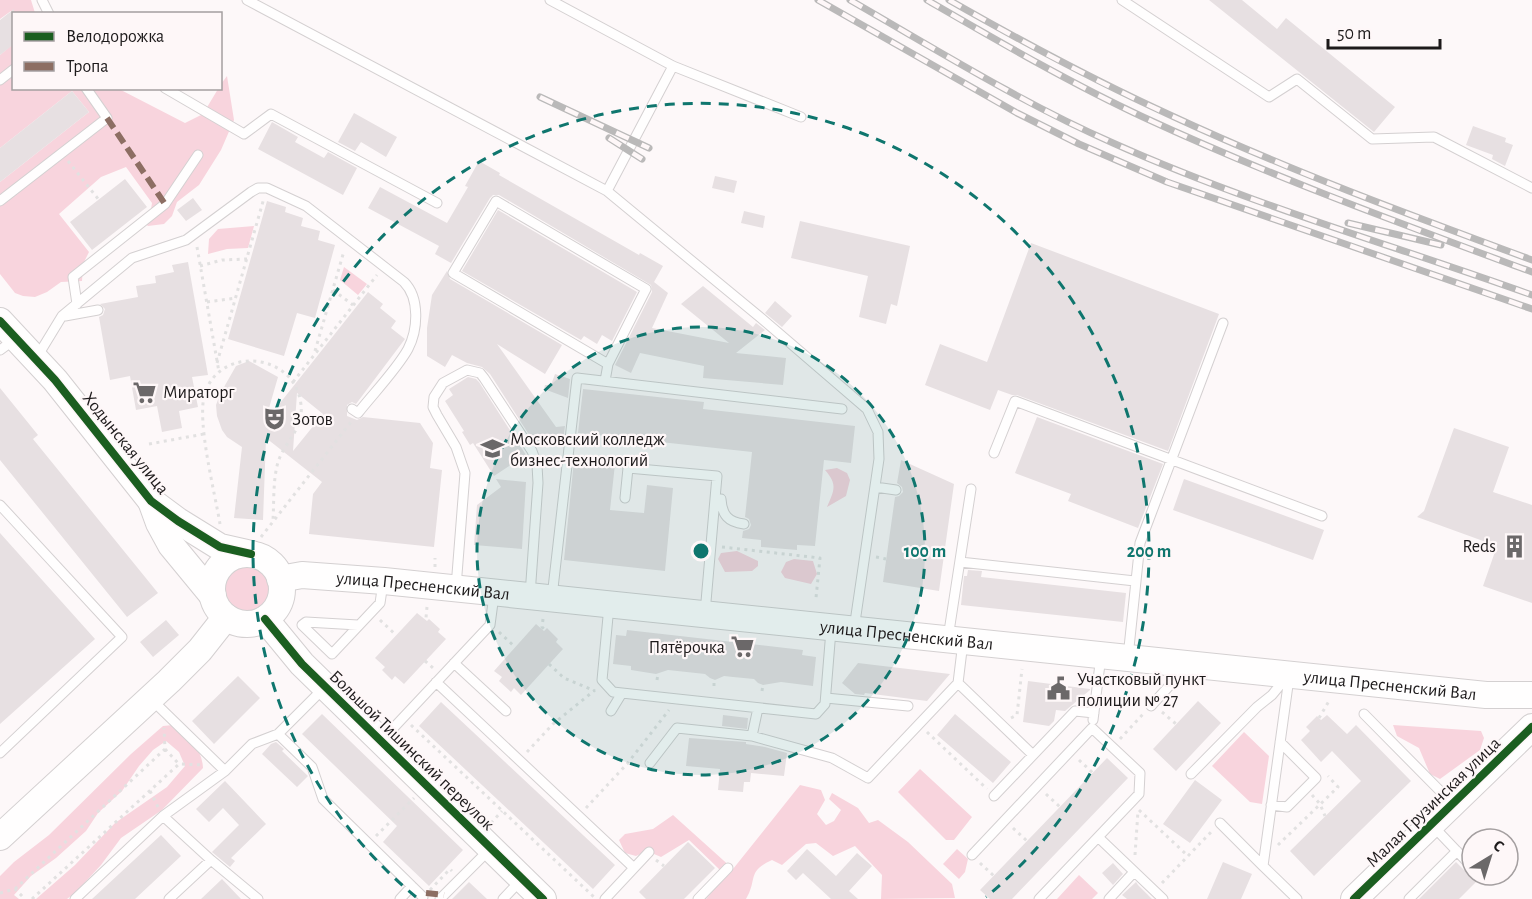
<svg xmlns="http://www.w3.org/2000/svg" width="1532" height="899" font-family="'Alegreya Sans',sans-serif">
<rect width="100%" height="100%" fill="#fdf8f9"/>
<!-- green -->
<path fill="#f8d4dd" d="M0,0H31L35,13L13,14L11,11L0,19Z
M13,44L14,88L119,89L185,123L203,114L218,89L220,88L221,84L227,76L234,120L221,150L199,185L177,202L172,216L164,224L148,226L142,221L150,215L152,203L126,167L101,177L59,214L89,252L83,264L82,281L61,282L47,292L35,297L23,296L15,293L0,274V182L89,112L72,91L0,148V55Z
M254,226L248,248L227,249L208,254L209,239L218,229Z
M344,267L367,284L358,295L340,280Z
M837,468L847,473L850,480L846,496L827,507C834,490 838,485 825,470Z
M737,551L758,561V566L752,571L725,572L718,559L721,553Z
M794,559L813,561L817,574L811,584L785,578L781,572L786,562Z
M217 589a30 30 0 1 1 60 0a30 30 0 1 1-60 0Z
M173,725C188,738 202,747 203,768L162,810L121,838L101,865L77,891L67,899H36L75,865L115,823L167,787L185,766L179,752L166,741L153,750L139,766L122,791L98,813L86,831L56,858L31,876L14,895L19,899H0V876L14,862L49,835L131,754L163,726Z
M1393,725L1481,731L1484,738L1480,750L1440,779L1430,774L1419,748L1397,736Z
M1244,732L1269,756L1262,804L1250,802L1212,766Z
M920,769L972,817L954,840H946L898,792Z
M800,785L821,790L825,800L817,814L826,825L834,821L841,810L829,799L832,793L858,808L869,823L878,820L908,842L952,884L955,898L881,899L882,875L855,846L833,856L816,843L806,844L782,865L772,860C746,872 758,879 746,899H706L712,892L719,869L689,840L661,857L647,851L636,856L625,853L619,840L625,834L653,829L673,815L733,869Z
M957,849L968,859L965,872L959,879L943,864Z
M1079,875L1098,893L1092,899H1057Z"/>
<!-- building -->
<path fill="#e7e0e2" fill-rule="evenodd" d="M1209,0H1242L1277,29L1286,18L1395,107L1374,132Z
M14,9V44L0,55V20Z
M72,91L89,112L0,182V148Z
M354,113L397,137L386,157L361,142L355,151L338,142Z
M272,122L298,137L295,142L324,158L328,152L357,168L343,195L258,149Z
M1473,126L1506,138L1505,142L1513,145L1505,166L1492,159L1493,155L1466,145Z
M479,161L500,173L499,175L639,255L640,253L663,266L654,282L668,293L652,328L729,343L681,304L703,286L753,327L756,323L765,330L736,353L786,358L783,385L703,378L704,366L640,353L631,373L615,365L652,292L651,285L499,195H493L490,198L451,263L435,254L439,246L368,208L380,187L447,223L468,187L465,186Z
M715,176L737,181L734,193L712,188Z
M125,179L147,207L92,250L70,222Z
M193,198L202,210L186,221L177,210Z
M267,201L286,207L285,212L303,218L301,226L320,231L318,240L335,245L315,318L297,313L284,356L228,339Z
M498,210L637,292L612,341L602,335L597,344L584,336L581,340L462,271Z
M744,211L765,216L763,228L741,223Z
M800,221L910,246L897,306L891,304L886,324L859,317L868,276L791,258Z
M1031,243L1219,314L1168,451L1017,395H1012L998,390L990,410L925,385L940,344L987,362Z
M188,262L208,375L192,377L198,407L179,411L182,428L162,432L157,406L136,410L130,376L110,380L99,317L103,315L105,309L100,304L138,297L136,286L156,283L155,276L174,272L172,265Z
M447,271L450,279L562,345L545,374L497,344L556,427L565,426L563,441H539L535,444L490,374L482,367L467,363L452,355L445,367L427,356V328L432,295Z
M368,292L383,304L380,308L396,321L391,328L405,339L356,404L352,402L347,405V416L357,420L363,417L420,423L433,443L430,468L442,470L434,547L309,534L313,494L322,482L266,438L263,520L234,518L242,447L227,437L222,430L217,416L216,405L220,394L236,366L249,361L278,377L265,422ZM297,393L323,414L293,451Z
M775,301L792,316L782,327L765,313Z
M555,374L570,379L568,398L544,389L545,385H551Z
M468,377L476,379L479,382L526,455L494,476L473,443L470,445L462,432L464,431L445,401L453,395L449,389Z
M0,388L38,435L33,439L158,593L127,617L0,460Z
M583,389L704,402L703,409L855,426L851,463L824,460L815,546L797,545V550L761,547V540L742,538L743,531L749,529L751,525L749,519L745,517L752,452L578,433Z
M1037,417L1163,464L1138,528L1068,501L1071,494L1015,473Z
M1454,428L1509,447L1493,492L1532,505V603L1483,586L1497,546L1417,517L1424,511Z
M574,460L615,464L610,510L644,513L647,485L673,488L665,571L564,560Z
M901,460L954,484L939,591L883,582L895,497L899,496L903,492L902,487L897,483Z
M496,479L526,482L522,549L474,545L477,505L501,487Z
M1184,479L1324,530L1313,560L1173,510Z
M0,533L95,639L0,724Z
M968,570L982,571L981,577L1126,593L1123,622L961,605L964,576H967Z
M417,613L427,621L429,619L440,629L438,632L446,639L404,684L395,676L392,680L382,670L385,667L375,658Z
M166,620L179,635L153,657L140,642Z
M536,624L544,631L547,628L558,639L556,642L563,649L521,695L514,688L511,692L499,681L502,677L494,671Z
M627,630L803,650L802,655L816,657L813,686L781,682L763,685L758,683L754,679L733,677L724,676L715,680L710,678L705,674L668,670L656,674L631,670V666L613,664L616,635L626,636Z
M858,663L950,674L927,701L865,693L864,695L855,694L842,683Z
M238,676L260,698L214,744L192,721Z
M1028,681L1090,689V690L1065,711L1056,710L1054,721L1049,726L1023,722Z
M1198,701L1221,723L1176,771L1153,749Z
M441,702L615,865L593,889L419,726Z
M322,714L463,850L429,886L383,842L397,826L302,734Z
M955,714L1011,762L993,783L937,735Z
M723,715L748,718L747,729L722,726Z
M1327,715L1347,734L1356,725L1411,781L1314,876L1290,851L1361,781L1332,751L1321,762L1301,740L1310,731L1306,727L1317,716L1321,720Z
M689,738L746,742V744L765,747L787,753L784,776L751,773L750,782H744L743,792L718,790L720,769L686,766Z
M276,742L284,749L282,751L308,776L297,787L262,754L271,744Z
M1107,758L1128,778L1012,899H990L980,890Z
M1195,780L1222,800L1190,843L1163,824Z
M225,781L266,824L231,858L235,861L230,867L212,852L239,825L223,808L209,822L196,809Z
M161,835L181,856L135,899H92Z
M688,842L715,868L684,899H646L639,892Z
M807,849L836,876L857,853L872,866L849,891L858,899H831L803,873L796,880L787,871Z
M1223,862L1252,874L1241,899H1207Z
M1456,862L1476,882L1459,899H1419Z
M1113,863L1123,874L1113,885L1102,873Z
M222,879L241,899H201Z
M469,882L487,899H452Z
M1136,882L1138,885L1152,899H1127L1122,895Z"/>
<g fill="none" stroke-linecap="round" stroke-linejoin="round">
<defs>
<path id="lane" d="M42,0L49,14
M247,0L607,191L761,318L867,409L878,432L879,459L854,629
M550,0L673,66L801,117
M1122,0L1269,97L1297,79L1372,139L1434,137L1532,188
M0,80L14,69
M165,88L244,134L271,114L437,203
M607,191L673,66
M0,201L107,118L86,88
M77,304L73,277L165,204L198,155
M65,316L98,310
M0,350L15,339
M37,357L62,316L132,258L186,240L251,192L258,188H267L306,206L404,282C420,298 418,330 408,349C397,369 372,395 358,413L352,409
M605,381L608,364L646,289L496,201L453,273L608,364
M994,453L1015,401L1322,516
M875,487L896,490
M625,498L628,468L717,476L705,613
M715,499H721C722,515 728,522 744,524
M0,505L122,637L0,753
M960,562L1135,581
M456,587L465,473L456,447L437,415L433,407L434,397L443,383L467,370L480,373L484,378L532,451L537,465L538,483L530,595
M552,597L577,378L842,409
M609,606L602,680L613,692L622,693L816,714L825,704L831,630
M358,625L306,622L302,625L332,654L380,603L383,583
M948,638L971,489
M1128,657L1140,543L1223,323
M454,663L506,711
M1289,678L1263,866L1297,899
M436,682L634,868
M958,683L1033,755
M324,688L278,734L312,767L323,799L423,897
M826,698L908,706
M151,699L225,771
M1151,706L1170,685L1172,665
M611,711L622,693
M1364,714L1451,802
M1093,720L1101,656
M752,736L758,708
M383,739L490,625L494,595
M650,763L677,728L752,736L832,758L868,778L958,683L963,642
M1191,774L1257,707L1272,695L1286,678
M994,796L1075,711L1094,713
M1271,805L1287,807L1316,778L1280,742
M163,816L211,860
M1220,823L1263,866
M1432,825L1472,867
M1098,837L1163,899
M972,855L1092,728L1140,773L1139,794L1039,899
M1480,875L1482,877
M75,899L163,816L225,771L252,744L278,734
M169,899L211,860L258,899
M400,899L412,886
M440,899L489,850
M503,899L522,879
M605,899L649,852
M698,899L728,868
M1109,899L1134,872
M1409,899L1457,851"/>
<g id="secondary">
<path d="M0,321L55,380L151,501L178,521L220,547L251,554"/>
<path d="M151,501L159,523L171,545L213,596"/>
<circle cx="247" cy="589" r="35"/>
<path id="s1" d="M280,579L302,575L384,581L1486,695H1532"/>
<path d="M265,619L302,664L543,899"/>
<path d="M0,837L169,681L200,650L226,617"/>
<path d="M1354,899L1532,727"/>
</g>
</defs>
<!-- lane casing -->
<use href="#lane" stroke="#d4d0d1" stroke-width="11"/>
<!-- secondary casing -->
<use href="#secondary" stroke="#d4d0d1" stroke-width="28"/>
<!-- path -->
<path stroke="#e2e1e1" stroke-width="3" stroke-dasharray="3 4.5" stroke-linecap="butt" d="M68,161L99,200
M197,247L219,372
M200,266L222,260L247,259
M333,290L353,305
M207,302L236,298
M315,351L344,251
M217,363L264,198
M293,382L377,275
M149,444L204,434
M220,524C215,493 196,420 205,393C220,347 290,352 300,399C307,430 283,440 277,466C273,483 274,503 273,520
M261,537L351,422
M722,547L820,558L816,598
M876,557L886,559
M435,567V558
M427,607L426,618L428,620
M543,619L542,627L545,630
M380,620L396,635
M499,632L515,647
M425,661L433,668
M549,664L564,678L595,691
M657,680L658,674
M714,686V680
M762,691L763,685
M1162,712L1176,724
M1011,718L1017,715L1022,669
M1319,718L1329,701
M411,725L594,897
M927,732L987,789
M1120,739L1144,713
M165,749L179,764
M527,752L553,724L595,690
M1079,760L1093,773
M150,791L158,807
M1046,794L1060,807
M1312,795L1320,804L1325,816
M586,808L627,764L669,710
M1139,810L1188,856
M491,823L502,811
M1013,828L1027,841
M376,836L414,798
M1278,845L1338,787L1328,776
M1135,855L1138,811
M656,860L664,866
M980,863L994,876
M1162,883L1212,831
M15,889L165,749L164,728
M430,890L450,869L452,871
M0,893L15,889L25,899
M32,899L179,764L203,765"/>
<!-- lane -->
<use href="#lane" stroke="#fffefe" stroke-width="9"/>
<!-- secondary -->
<use href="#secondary" stroke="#fffefe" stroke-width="26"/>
<defs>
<path id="rail" d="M818,0L1017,113L1079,144L1167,182L1532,309
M850,0C937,50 1022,103 1113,143C1249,204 1393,245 1532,295
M927,0C998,41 1070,83 1143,117C1270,176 1402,224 1532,272
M949,0C1021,41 1095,81 1170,115C1288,170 1410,215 1532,260
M540,97L649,148
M609,138L642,159
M1348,223L1441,245"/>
</defs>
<!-- rail casing -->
<use href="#rail" stroke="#bab9b9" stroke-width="7"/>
<!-- rail -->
<use href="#rail" stroke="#fef7f8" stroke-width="4.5" stroke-dasharray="14" stroke-linecap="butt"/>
<!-- quiet -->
<path stroke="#8d6e63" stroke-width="6" stroke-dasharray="12 6" stroke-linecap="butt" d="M107,118L165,204
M426,893L444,895"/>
<defs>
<path id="cycleway" d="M0,321L55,380L151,501L178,521L220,547L251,554
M265,619L302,664L543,899
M1354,899L1532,727"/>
</defs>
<!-- cycleway casing -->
<use href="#cycleway" stroke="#fef7f8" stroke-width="11"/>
<!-- cycleway -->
<use href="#cycleway" stroke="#1b5e20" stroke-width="8"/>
</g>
<!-- distance rings -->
<circle cx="701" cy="551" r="224" fill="#0f766e" fill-opacity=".12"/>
<g fill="none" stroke="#0f766e" stroke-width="3" stroke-dasharray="10 8">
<circle cx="701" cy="551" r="224"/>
<path d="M416 897A448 448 0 1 1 986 897"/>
</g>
<!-- icons -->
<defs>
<symbol id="supermarket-bare" viewBox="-9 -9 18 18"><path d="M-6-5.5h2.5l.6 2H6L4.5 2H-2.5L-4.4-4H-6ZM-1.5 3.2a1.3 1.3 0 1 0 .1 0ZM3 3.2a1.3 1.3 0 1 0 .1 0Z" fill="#6b6869" stroke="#fef7f8" stroke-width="2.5" paint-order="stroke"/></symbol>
<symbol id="theatre-bare" viewBox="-9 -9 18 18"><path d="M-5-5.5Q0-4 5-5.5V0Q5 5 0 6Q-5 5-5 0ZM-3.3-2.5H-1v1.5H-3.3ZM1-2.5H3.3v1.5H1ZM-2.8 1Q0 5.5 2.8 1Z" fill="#6b6869" stroke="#fef7f8" stroke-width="2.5" paint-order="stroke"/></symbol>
<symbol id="university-bare" viewBox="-9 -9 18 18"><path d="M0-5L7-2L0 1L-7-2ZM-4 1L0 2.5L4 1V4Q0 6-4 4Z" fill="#6b6869" stroke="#fef7f8" stroke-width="2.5" paint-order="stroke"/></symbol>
<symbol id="building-bare" viewBox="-9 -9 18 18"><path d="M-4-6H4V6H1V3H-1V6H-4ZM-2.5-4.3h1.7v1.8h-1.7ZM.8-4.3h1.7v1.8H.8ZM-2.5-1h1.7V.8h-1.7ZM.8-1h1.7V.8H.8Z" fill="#6b6869" stroke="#fef7f8" stroke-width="2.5" paint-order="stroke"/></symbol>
<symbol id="civic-bare" viewBox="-9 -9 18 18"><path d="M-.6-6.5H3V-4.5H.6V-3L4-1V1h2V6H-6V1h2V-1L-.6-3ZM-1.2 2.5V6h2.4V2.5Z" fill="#6b6869" stroke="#fef7f8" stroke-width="2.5" paint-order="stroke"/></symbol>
</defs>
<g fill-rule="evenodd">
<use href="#supermarket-bare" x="128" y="376" width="33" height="33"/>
<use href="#theatre-bare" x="258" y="402" width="33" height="33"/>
<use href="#university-bare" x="476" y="432" width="33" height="33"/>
<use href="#building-bare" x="1498" y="530" width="33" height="33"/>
<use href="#supermarket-bare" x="726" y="630" width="33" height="33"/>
<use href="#civic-bare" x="1042" y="672" width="33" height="33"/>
</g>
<g text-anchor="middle" stroke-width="4.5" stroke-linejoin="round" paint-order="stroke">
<!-- poi labels -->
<g font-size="18" fill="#1d1a1b" stroke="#fef7f8" text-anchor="start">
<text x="163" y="398">Мираторг</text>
<text x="292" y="425">Зотов</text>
<text x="510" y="445">Московский колледж<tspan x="510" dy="21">бизнес-технологий</tspan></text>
<text x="1496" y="552" text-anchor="end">Reds</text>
<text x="725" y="653" text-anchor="end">Пятёрочка</text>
<text x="1077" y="685">Участковый пункт<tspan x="1077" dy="21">полиции № 27</tspan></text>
</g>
<!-- street labels -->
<g font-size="18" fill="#1d1a1b" stroke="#fef7f8">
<text transform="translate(126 443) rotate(51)" y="6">Ходынская улица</text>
<text dy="6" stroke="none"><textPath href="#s1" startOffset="144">улица Пресненский Вал</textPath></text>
<text dy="6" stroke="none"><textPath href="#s1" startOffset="630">улица Пресненский Вал</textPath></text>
<text dy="6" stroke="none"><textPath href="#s1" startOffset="1116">улица Пресненский Вал</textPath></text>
<text transform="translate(412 750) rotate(44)" y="6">Большой Тишинский переулок</text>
<text transform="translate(1433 802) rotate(-44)" y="6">Малая Грузинская улица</text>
</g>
</g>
<circle cx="701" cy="551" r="9" fill="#0f766e" stroke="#fef7f8" stroke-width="3"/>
<g font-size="18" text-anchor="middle" font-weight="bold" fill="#0f766e" stroke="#fef7f8" stroke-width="4.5" stroke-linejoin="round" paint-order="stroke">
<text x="925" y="557">100 m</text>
<text x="1149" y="557">200 m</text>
</g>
<!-- legend -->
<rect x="12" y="12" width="210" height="78" fill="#fef7f8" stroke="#a49fa0" stroke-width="1.5"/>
<rect x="24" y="32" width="30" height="9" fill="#1b5e20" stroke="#a49fa0" stroke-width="1.5"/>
<text x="66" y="42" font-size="18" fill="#1d1a1b">Велодорожка</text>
<rect x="24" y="62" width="30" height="9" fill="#8d6e63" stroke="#a49fa0" stroke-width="1.5"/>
<text x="66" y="72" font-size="18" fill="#1d1a1b">Тропа</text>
<!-- north arrow -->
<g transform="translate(1490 857) rotate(38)"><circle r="28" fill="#fef7f8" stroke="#a49fa0" stroke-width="1.5"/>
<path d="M0-4.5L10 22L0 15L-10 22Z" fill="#6b6869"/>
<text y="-9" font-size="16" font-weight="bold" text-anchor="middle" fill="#1d1a1b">С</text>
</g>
<!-- scale -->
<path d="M1328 39v9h112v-9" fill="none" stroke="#1d1a1b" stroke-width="3"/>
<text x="1337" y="39" font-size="18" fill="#1d1a1b" stroke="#fef7f8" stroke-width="4.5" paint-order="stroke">50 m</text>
</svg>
